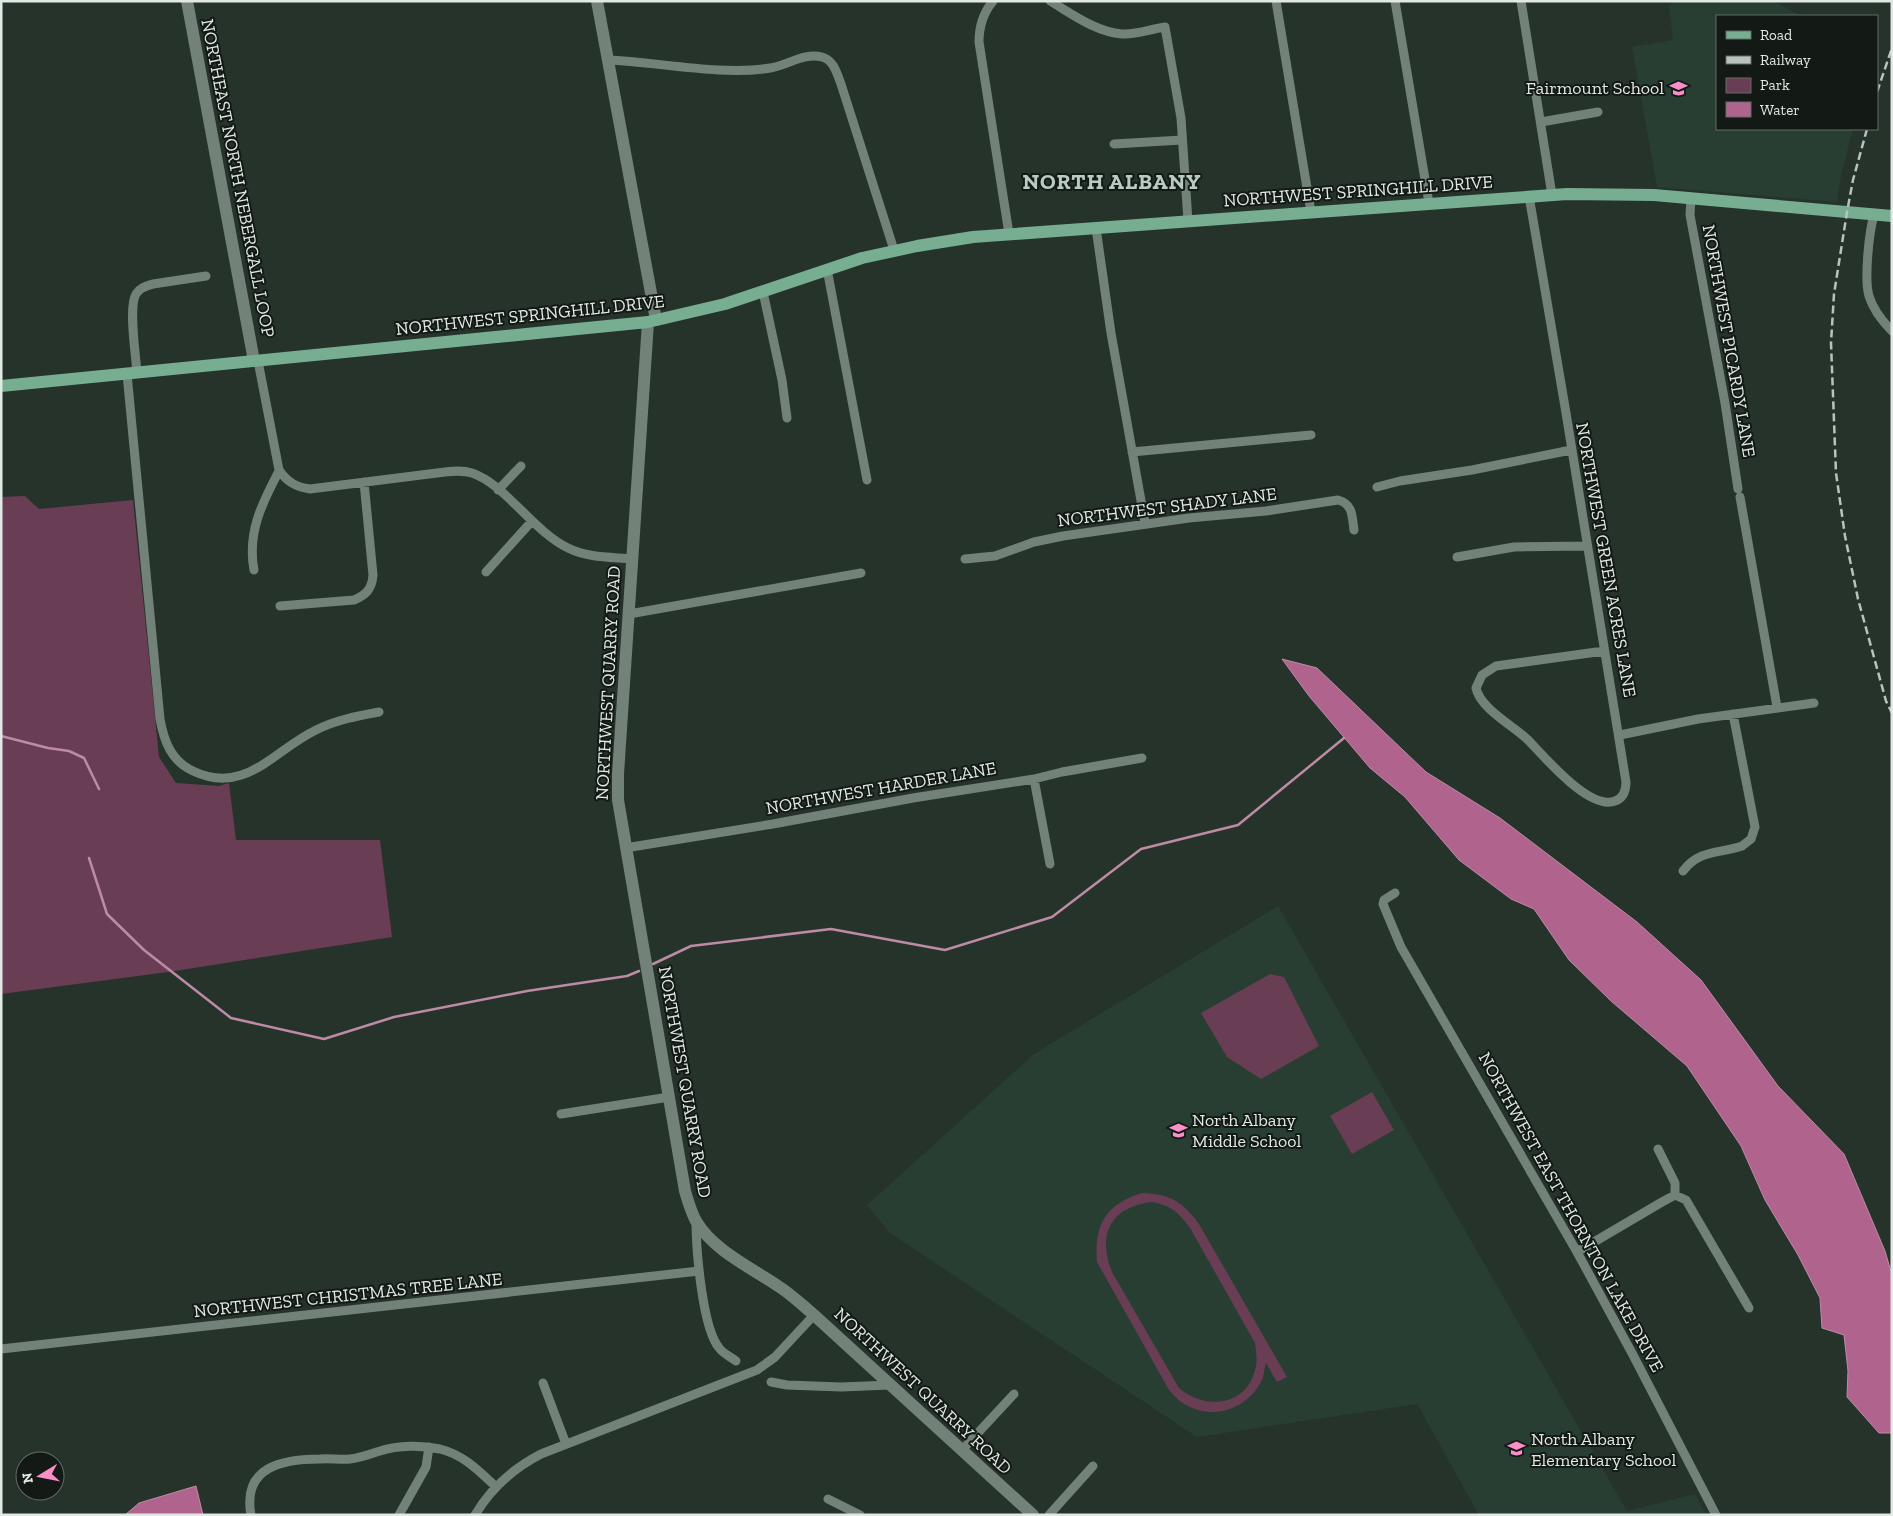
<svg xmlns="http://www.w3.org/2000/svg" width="1893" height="1516" font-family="'Zilla Slab',serif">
<rect width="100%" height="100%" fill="#25332b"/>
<!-- built -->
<path fill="#283e32" d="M1673,1H1773L1802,16H1717V129H1853L1841,176L1837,202L1657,187L1632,47L1673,40L1669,7Z
M1278,906L1627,1511L1695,1494L1706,1515H1479L1417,1404L1197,1437L890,1233L867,1205L1034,1054Z"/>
<!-- green -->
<path fill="#693d54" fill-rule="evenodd" d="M25,496L39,509L133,500L159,757L176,783L219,786L229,783L236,840H380L392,937L168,972L1,994V497Z
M1270,974L1284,977L1319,1046L1261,1079L1227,1057L1201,1013Z
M1372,1092L1394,1130L1352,1154L1330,1116Z
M1142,1193C1170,1194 1182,1201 1199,1224L1287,1377L1277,1382L1266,1363C1264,1369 1264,1377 1261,1382C1248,1407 1216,1420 1190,1407C1181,1403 1175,1397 1169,1390L1097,1262C1094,1224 1106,1204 1142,1193ZM1152,1202C1172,1206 1178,1212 1190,1228L1255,1343C1256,1352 1258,1361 1255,1370C1246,1407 1204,1410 1179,1388L1112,1272C1097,1235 1110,1207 1152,1202Z"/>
<!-- water -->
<path fill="#b0638c" stroke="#be8ba6" d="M1282,659L1317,668L1426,772L1500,818L1637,922L1701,980L1778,1086L1844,1154L1885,1251L1892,1275V1433H1879L1847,1397L1848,1371L1844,1335L1822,1328L1820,1298L1798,1255L1765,1200L1741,1146L1687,1066L1611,1001L1569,960L1534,909L1511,899L1459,860L1405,797L1370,768L1309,696Z
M196,1486L203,1515H125L139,1503Z"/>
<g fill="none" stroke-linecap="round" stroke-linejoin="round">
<!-- stream -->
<path stroke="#be8ba6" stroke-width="2.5" d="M1,736L48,748L69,751L84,758L99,789
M89,858L107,914L144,950L231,1018L324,1039L394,1017L527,991L627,976L639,971
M653,964L691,946L831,929L945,950L1052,917L1141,849L1238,825L1344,738"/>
<!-- street -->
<path stroke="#728279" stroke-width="9" d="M993,1C983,13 979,27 979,42L1009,234
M1050,1C1072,14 1096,32 1122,34C1136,35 1151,29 1165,27L1181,118L1188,221
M1276,1L1311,212
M1395,1L1429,203
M1521,1L1552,195
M608,60C658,62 722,76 770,68C786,66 805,52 822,57C834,60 837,74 841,84L894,250
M1541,122L1598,112
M1114,144L1182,140
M1529,196C1563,391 1595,587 1626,782C1626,790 1624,798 1615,801C1589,811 1544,756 1527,739C1512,725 1480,708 1476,688L1482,675L1496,666L1604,651
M1691,198L1690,215L1725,403L1738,489
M1874,215C1869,232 1864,279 1869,296C1873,309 1882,321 1892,331
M1096,228L1111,333L1145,523
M827,269L867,480
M763,292L782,380L787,418
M258,361L279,470C287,482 296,487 310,489L445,472C454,471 463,470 472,473C505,484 534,532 568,548C588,558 611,557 632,559
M137,373C136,356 128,307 136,294C140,287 147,286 153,284L206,276
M127,374L160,719C164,741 171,761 193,771C245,796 274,750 316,730C336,720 357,716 379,712
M1132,452L1311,435
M1377,487L1400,481L1472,470L1571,450
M498,490L521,466
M1740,497L1777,707
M1457,557L1514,547L1587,546
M965,559L995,556L1034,542L1063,536L1189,518L1266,511L1338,500C1353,504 1352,516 1354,530
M254,570C247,533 262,503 279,471
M486,572L532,521
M280,606L354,600C366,595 372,589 373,575L364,482
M629,614L861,573
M1620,735L1698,719L1814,703
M1034,779L1050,864
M625,848L773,824L913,798L1034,779L1062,772L1142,758
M1683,871C1700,849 1719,854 1742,846L1751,839L1755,827L1733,714
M1395,893L1384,900L1383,904L1401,947L1577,1252L1633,1355L1716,1515
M561,1114L669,1097
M1658,1149L1675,1183V1195
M696,1220C696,1247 702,1330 720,1349C724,1354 731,1357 736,1361
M1577,1252L1662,1202L1675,1195L1686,1200L1749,1308
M1,1349L699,1271
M771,1382L787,1385L841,1387L890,1385
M543,1383L566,1444
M962,1450L1014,1394
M828,1499L860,1515
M251,1515C242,1467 282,1459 320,1459C330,1458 340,1460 350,1459C361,1458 370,1454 380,1451C398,1445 422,1445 440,1449C464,1455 479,1471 496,1487
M399,1515L426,1467L429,1447
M475,1515C491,1488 514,1468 541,1454L757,1370L775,1357L814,1315
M1049,1515L1093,1466"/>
<!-- secondary -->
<path stroke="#728279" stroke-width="12" d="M187,1L254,361
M597,1L656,320
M648,322L618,774V800L685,1191C688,1201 691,1212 696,1221C713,1250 750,1267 778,1286C791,1294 802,1305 814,1315L1033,1515"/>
<!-- primary -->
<path stroke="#77ad90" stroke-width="12" d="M1,386L648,322L725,304L862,258L917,246L973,237L1567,194L1654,195L1892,216"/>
<!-- rail -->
<path stroke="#b9c3bd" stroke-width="2.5" stroke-dasharray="8 4" stroke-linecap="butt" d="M1877,92L1892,48
M1867,129L1853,180L1847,212L1834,294L1831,343L1836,473L1845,536L1858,599L1886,701L1892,713"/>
</g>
<!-- icons -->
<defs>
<symbol id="school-bare" viewBox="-9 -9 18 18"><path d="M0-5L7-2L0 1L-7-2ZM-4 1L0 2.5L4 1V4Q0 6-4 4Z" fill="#fa8fc8" stroke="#131915" stroke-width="2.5" paint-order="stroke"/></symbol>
</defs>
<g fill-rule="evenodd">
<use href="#school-bare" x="1666" y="76" width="25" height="25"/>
<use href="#school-bare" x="1166" y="1118" width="25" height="25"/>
<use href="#school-bare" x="1504" y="1436" width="25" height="25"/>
</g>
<g text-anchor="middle" stroke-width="4" stroke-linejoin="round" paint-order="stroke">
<!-- poi labels -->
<g font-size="18" fill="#e0e9e4" stroke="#131915" text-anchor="start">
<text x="1664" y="94" text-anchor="end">Fairmount School</text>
<text x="1192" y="1126">North Albany<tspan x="1192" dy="21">Middle School</tspan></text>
<text x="1531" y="1445">North Albany<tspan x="1531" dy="21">Elementary School</tspan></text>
</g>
<!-- street labels -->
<g font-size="18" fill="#e0e9e4" stroke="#131915">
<text transform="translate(238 178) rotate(79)" y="6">NORTHEAST NORTH NEBERGALL LOOP</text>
<text transform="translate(1358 191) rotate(-4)" y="6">NORTHWEST SPRINGHILL DRIVE</text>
<text transform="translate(530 315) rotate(-6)" y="6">NORTHWEST SPRINGHILL DRIVE</text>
<text transform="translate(1729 341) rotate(80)" y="6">NORTHWEST PICARDY LANE</text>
<text transform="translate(1167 507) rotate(-7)" y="6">NORTHWEST SHADY LANE</text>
<text transform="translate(1606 560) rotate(80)" y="6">NORTHWEST GREEN ACRES LANE</text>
<text transform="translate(608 683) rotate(-87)" y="6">NORTHWEST QUARRY ROAD</text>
<text transform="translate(881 788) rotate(-10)" y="6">NORTHWEST HARDER LANE</text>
<text transform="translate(685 1082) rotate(80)" y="6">NORTHWEST QUARRY ROAD</text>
<text transform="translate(1571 1212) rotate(61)" y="6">NORTHWEST EAST THORNTON LAKE DRIVE</text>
<text transform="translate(348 1295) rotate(-6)" y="6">NORTHWEST CHRISTMAS TREE LANE</text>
<text transform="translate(923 1391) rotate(43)" y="6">NORTHWEST QUARRY ROAD</text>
</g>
<!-- district labels -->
<g font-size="22" font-weight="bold" letter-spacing="1" fill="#b9cbc0" stroke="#131915">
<text x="1112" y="189">NORTH ALBANY</text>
</g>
</g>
<!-- border -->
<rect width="1893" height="1516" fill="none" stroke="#e0e9e4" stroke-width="5"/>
<!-- legend -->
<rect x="1716" y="15" width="162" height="115" fill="#131915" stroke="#656c68"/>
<rect x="1726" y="31" width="25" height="8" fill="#77ad90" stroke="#656c68"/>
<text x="1760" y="40" font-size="15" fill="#e0e9e4">Road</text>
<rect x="1726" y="56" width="25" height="8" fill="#b9c3bd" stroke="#656c68"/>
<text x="1760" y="65" font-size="15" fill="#e0e9e4">Railway</text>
<rect x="1726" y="78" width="25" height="15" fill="#693d54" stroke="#656c68"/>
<text x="1760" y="90" font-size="15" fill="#e0e9e4">Park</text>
<rect x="1726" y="102" width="25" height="15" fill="#b0638c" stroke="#656c68"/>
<text x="1760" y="115" font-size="15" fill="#e0e9e4">Water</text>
<!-- north arrow -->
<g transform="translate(40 1476) rotate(260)"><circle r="24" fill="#131915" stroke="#656c68"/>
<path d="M0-4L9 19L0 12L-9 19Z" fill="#fa8fc8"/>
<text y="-8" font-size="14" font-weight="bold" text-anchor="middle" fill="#e0e9e4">N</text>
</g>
</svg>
